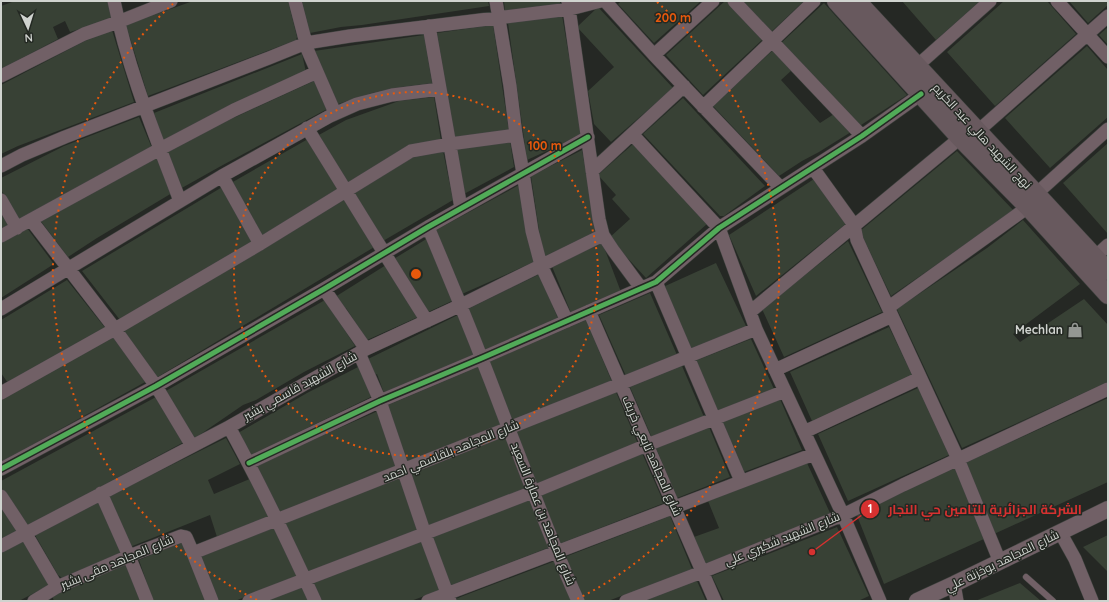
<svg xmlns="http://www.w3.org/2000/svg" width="1109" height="602" font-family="Quicksand,Cairo,sans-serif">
<rect width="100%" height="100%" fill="#252824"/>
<!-- building -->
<path fill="#384135" d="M15,1H108L112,19L70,32L65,21L53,27L58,39L1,69V6Z
M193,1H288L297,37L296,40L148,96L126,25Z
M302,1H488L489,6L362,25L341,27L310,33Z
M504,1H560V4L505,12Z
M621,1H701L654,43L618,4Z
M725,1H728L763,39L703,95L666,55Z
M740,1H804L770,33Z
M902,1H980L936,40Z
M1004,1H1047L1076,34L995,106L947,52Z
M1069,1H1108V5L1088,23Z
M824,3L907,95L858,127L780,44Z
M598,7L673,88L611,142L594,124L588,91L614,67L577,27Z
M562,15L582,135L527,160L508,23Z
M493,25L509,132L455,139L437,33Z
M1108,27V45L1099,35Z
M112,30L134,102L18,146L1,154V85L85,41Z
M424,35L432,83L401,87L372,93L335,105L314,51Z
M1087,46L1108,70V117L1050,168L1005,118Z
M773,50L792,70L781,80L799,100L820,123L834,114L851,132L819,152L802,161L779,176L713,106Z
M302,54L306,72L163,141L154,113Z
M316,80L329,108L221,166L180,189L166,151L229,120Z
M434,97L441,141L349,185L317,136L346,120L399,101Z
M683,98L765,186L724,216H720L643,134Z
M139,117L152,148L19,221L1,190V178L64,146Z
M308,139L341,191L261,236L231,183Z
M510,141L514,167L464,194L457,148Z
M1108,143V234L1063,183Z
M633,144L707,224L646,278L609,238L630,219L612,199L616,195L598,175Z
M582,150L596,232L543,257L531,176Z
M443,151L453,200L383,241L353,192L407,159Z
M957,151L1014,211L891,296L860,231Z
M156,157L172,193L97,238L68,257L40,220Z
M814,179L848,222L756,296L729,235Z
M519,185L534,262L462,294L436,230Z
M224,186L253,241L165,292L120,320L82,271Z
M346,199L376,246L156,378L124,331Z
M1,209L10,225L1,230Z
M1023,220L1080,284L1013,334L1020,342L1084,299L1108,325V382L962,448L897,309L987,248Z
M27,228L54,264L1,298V243Z
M428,238L454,300L426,313L392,260Z
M848,241L882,312L784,357L762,309Z
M602,242L621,292L571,313L551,264Z
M716,263L746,326L690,350L663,287Z
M386,265L418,317L367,340L346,308L344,310L335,297Z
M540,274L558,319L485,351L468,309Z
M67,280L106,329L8,383L1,373V320Z
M650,293L677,355L626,376L599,315Z
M325,300L355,346L304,372L256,400L243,405L195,438L191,437L164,392Z
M460,314L476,355L384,393L377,374L375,375L368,359Z
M586,320L612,382L511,421L488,362Z
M889,327L912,375L812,421L790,372Z
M112,336L147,381L1,462V398Z
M751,339L774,389L718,412L695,361Z
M360,366L373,396L250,456L238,433L307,393Z
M480,366L503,425L406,463L386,406Z
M682,366L704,417L652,438L630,387Z
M918,388L949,455L848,501L818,434Z
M616,392L638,444L536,485L515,432Z
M156,397L184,442L27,526L1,487V481Z
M1108,398V482L994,534L965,463Z
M780,399L802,450L744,472L722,422Z
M378,411L397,466L278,513L255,465Z
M709,427L730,477L677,498L656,448Z
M507,435L528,490L428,528L409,473Z
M226,438L240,464L208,480L214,494L252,478L271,516L217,537L210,515L130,547L109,496Z
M642,453L664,503L559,544L540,496Z
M807,463L831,515L706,564L694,537L719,528L708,501Z
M955,468L984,539L884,584L856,513Z
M401,477L420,531L308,574L283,523Z
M531,498L550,547L449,586L431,536Z
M101,501L121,553L65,580L58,575L35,535Z
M1,506L17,531L1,539Z
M670,516L692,569L608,601H584L565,557Z
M274,526L297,576L235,601H215L198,556Z
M837,527L869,596L858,601H724L712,576Z
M1108,535V572L1083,547Z
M423,540L440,590L411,601H321L313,585L317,580Z
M23,541L49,585L19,601H1V551Z
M184,541L208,601H153L139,560Z
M555,561L573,601H451L463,596Z
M126,563L142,601H54L52,596Z
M697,581L706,601H644Z
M1020,583L1041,601H975Z
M301,585L308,601H261Z"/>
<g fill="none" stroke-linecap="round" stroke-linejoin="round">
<defs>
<path id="service" d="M1026,577L1053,601"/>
<path id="minor" d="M114,1C128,70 155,135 180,201
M295,1L308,51L335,113
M496,1L510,86L516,135L523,173L532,231L541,265L567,321
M568,1L599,219L603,235L613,250L641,288
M605,1L654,55L781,188
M734,1L862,136
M1057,1L1108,57
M429,26L461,208
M654,55L713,1
M917,66L990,1
M1,76L84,34L118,22L171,1
M703,107L814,1
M307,128C347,192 386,257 427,321
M978,131L1108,16
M632,134L719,228L756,329L843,515L880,601
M1,166L22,155L65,137L269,58L306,43L350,36L570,9L601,1
M813,168L854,225L857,240L958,459L1000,562
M592,171L684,86
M222,176L260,244
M1036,194L1108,129
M1,200L17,228
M31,220L115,329L156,386L192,446
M428,227C456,293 483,360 508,427C531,485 552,544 578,601
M1,236L160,149L234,110L317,72
M1095,257L1108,245
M656,282L741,481
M324,289L366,349
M889,307L1028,207
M1,309L222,176L330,116L357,104L392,95L440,89
M589,311L715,601
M750,312L960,138
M359,353L380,401L425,534L450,601
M775,370L892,316
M1,393L115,329L260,244L411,151L450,144L516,135
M229,427C260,483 288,542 315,601
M804,432L920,378
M249,463L380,401L482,358L656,282L719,228L862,136L921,94
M1,469L156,386L324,289L428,227L588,137
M101,493L129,556L147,601
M1,496L26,534L57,587
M1060,532L1075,559L1092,601
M1,546L229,427L366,349L461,305L603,235
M954,584L957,601
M34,601L57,587L129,556L181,536L186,537L193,553
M212,601L193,553L620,384L756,329
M249,601L533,492L647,445L785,391
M428,601L814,454
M626,601L702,572L843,515L903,485L1108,389"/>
<path id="tertiary" d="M917,601L954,584L1108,509"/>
<path id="secondary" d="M836,1L960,138L1028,207L1108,295
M857,1L1108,271"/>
</defs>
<!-- service casing -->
<use href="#service" stroke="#404340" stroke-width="7"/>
<!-- minor casing -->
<use href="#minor" stroke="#404340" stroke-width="14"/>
<!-- tertiary casing -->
<use href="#tertiary" stroke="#404340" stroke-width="17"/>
<!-- secondary casing -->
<use href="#secondary" stroke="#404340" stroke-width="19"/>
<!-- service -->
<use href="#service" stroke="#716066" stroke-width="6"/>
<!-- minor -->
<use href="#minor" stroke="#716066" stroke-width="13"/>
<!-- tertiary -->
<use href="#tertiary" stroke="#716066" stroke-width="16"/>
<!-- secondary -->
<use href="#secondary" stroke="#68595e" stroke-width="18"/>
<defs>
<path id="cycleway" d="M249,463L380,401L482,358L656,282L719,228L862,136L921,94
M1,469L156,386L324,289L428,227L588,137"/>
</defs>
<!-- cycleway casing -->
<use href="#cycleway" stroke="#242923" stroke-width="8"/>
<!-- cycleway -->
<use href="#cycleway" stroke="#51ab58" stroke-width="5"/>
</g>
<!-- distance rings -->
<g fill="none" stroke="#e8590c" stroke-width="2" stroke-dasharray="2 4">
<circle cx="416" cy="274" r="182"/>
<path d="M257 600A363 363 0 0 1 175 2M657 2A363 363 0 0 1 575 600"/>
</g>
<!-- icons -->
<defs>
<symbol id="shop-bare" viewBox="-9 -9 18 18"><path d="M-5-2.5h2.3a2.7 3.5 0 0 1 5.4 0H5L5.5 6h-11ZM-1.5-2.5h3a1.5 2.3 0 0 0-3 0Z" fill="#949793" stroke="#242923" stroke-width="2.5" paint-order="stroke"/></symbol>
</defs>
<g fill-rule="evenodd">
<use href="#shop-bare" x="1064" y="319" width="22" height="22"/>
</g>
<g text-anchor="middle" stroke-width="3" stroke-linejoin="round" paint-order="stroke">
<!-- street labels -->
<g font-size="12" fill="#d0d3cf" stroke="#242923">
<text transform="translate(982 136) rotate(47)" y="4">نهج الشهيد هالي عبد الكريم</text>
<text transform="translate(300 386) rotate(-29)" y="4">شارع الشهيد قاسمي بشير</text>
<text transform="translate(451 451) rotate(-22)" y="4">شارع المجاهد بلقاسمي احمد</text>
<text transform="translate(652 456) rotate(66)" y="4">شارع المجاهد تابعي خريف</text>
<text transform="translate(543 514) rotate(68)" y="4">شارع المجاهد بن عمارة السعيد</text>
<text transform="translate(782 539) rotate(-22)" y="4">شارع الشهيد شكيري علي</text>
<text transform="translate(1002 561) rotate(-26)" y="4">شارع المجاهد بوخزنة علي</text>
<text transform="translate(117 562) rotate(-23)" y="4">شارع المجاهد مقى بشير</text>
</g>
<!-- poi labels -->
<g font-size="12" font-weight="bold" fill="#d0d3cf" stroke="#242923" text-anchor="end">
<text x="1063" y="334">Mechlan</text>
</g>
</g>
<circle cx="416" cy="274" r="6" fill="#e8590c" stroke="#242923" stroke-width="2"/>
<g font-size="12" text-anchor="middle" font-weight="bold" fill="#e8590c" stroke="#242923" stroke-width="3" stroke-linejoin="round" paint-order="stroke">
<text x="673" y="22">200 m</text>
<text x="545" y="150">100 m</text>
</g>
<!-- callouts -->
<path fill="none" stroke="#d63130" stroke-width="1.5" d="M812 552L870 509"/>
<g fill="#d63130" stroke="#242923" stroke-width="1.5">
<circle cx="812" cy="552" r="4"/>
<circle cx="870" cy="509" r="10"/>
</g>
<g font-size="12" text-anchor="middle" font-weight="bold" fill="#fff">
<text x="870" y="513">1</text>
</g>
<g font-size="13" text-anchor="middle" font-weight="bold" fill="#d63130" stroke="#242923" stroke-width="3" stroke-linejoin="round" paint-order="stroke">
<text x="985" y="514">الشركة الجزائرية للتامين حي النجار</text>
</g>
<!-- border -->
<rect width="1109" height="602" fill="none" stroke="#d0d3cf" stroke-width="4"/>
<!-- north arrow -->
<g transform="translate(28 28) rotate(176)" stroke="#242923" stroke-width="3" paint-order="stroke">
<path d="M0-3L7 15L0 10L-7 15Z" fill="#d0d3cf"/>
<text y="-6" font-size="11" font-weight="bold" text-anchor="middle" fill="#d0d3cf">N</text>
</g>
</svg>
